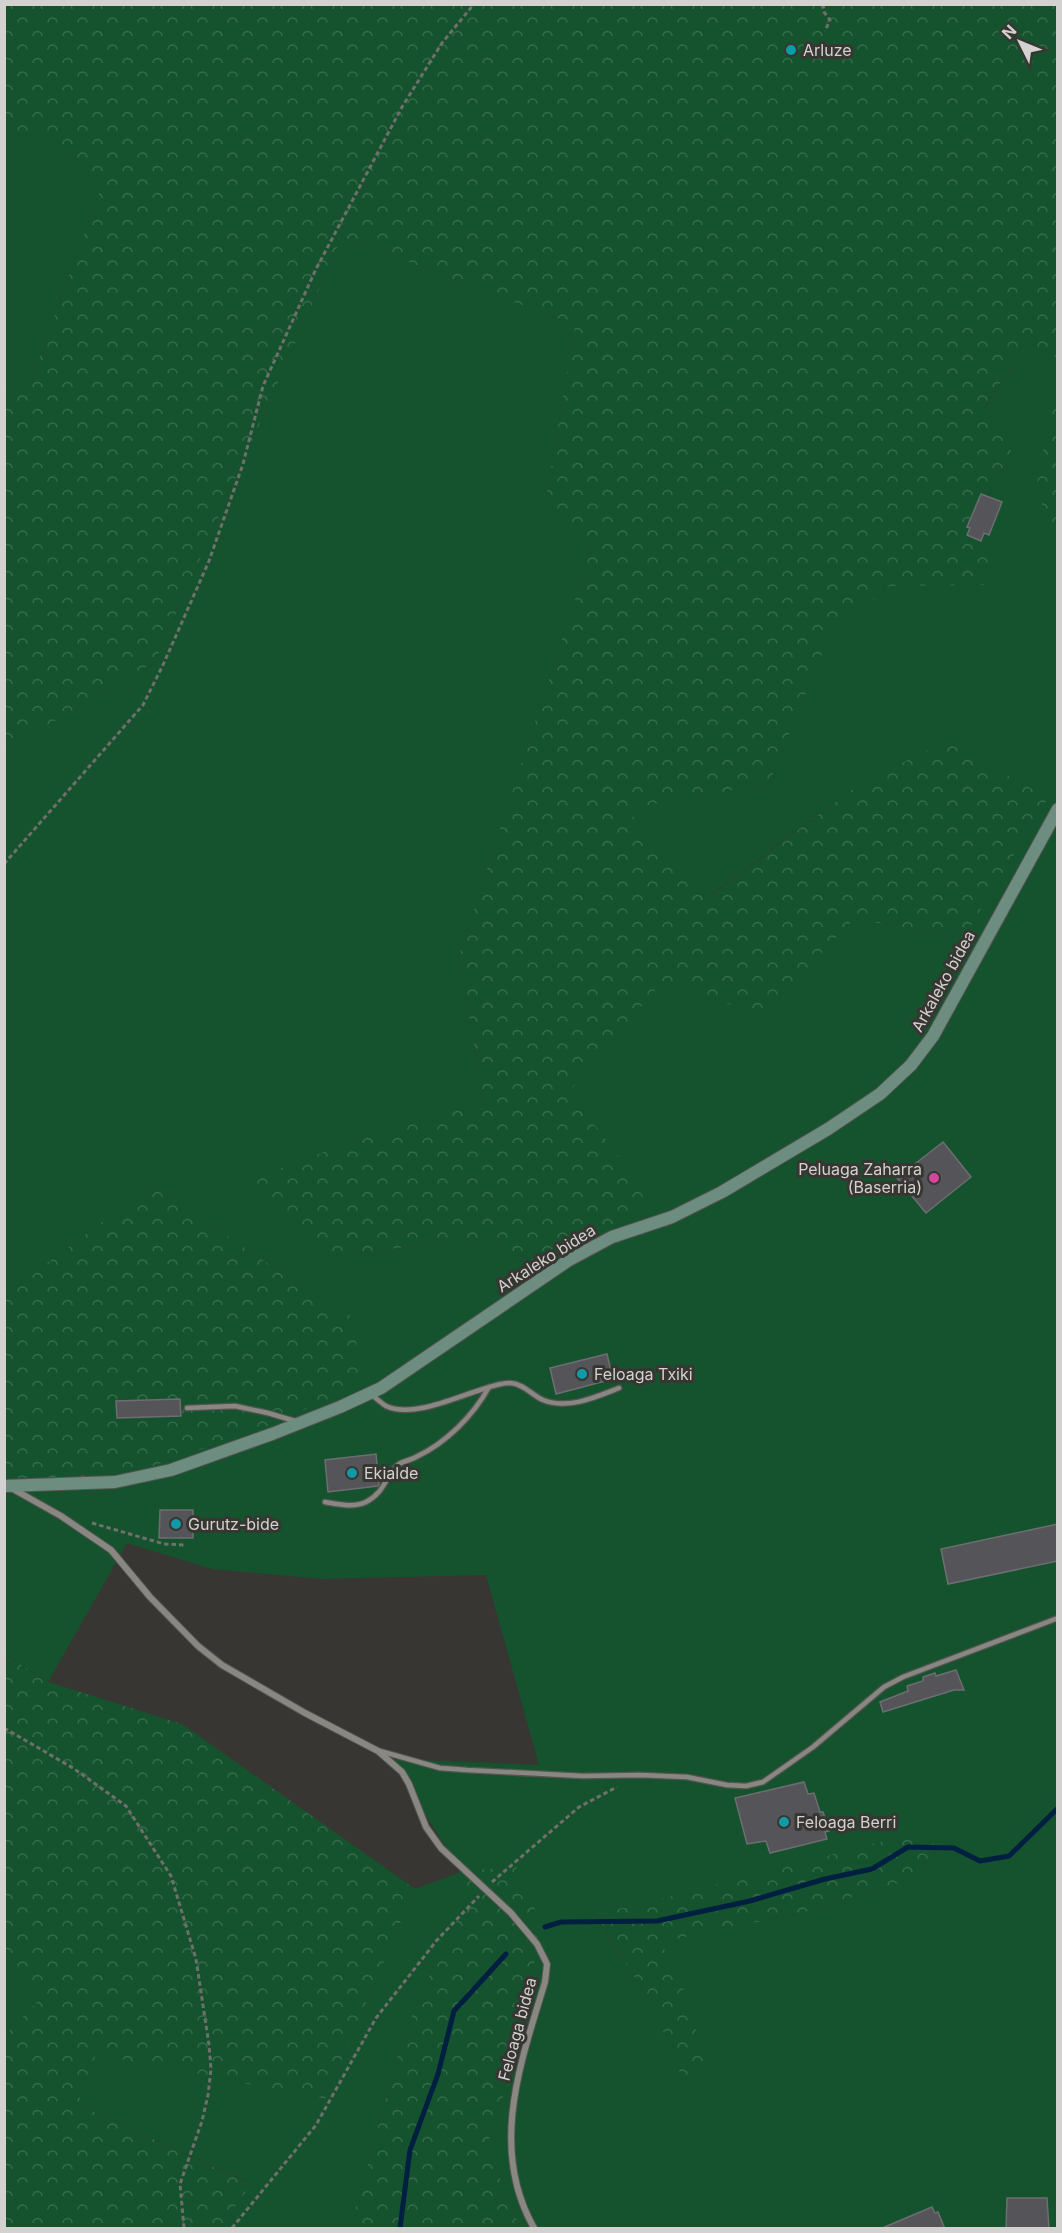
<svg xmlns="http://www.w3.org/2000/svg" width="1062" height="2233" font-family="Inter,sans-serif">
<defs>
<pattern id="forest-crowns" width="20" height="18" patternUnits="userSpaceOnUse" patternTransform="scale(1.5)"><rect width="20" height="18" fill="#15532e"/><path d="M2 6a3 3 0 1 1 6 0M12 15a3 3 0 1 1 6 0" fill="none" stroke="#366b4b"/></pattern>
</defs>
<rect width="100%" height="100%" fill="#383632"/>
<!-- grass -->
<path fill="#15532e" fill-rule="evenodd" d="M54,135L99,193L32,377L5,392V138Z
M342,237L575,325L546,499L590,553L459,955L483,1102L345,1144L333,1255L484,1239L544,1265L569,1092L662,981L763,1014L854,919L964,937L858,785L709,896L625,809L769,784L828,639L890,586L987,585L970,529L1012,452L983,411L1027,341L1057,358L1050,538L1058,541L1057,2228H520L487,2146L520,2046L541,1923L470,1895L428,1978L403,2037L350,2228H220L250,2183L78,2104L96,2053L325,2099L415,1889L461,1872L391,1759L539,1765L486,1575L322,1579L212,1569L127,1543L48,1682L5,1654V1477L95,1486L353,1317L312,1294L152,1184L5,1295V750L155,662ZM938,1847L918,1877L809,1911L660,1942L687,1997L688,2090L654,2009L595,1914Z
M5,1966L41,1998L5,2035Z"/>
<!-- forest -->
<path fill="url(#forest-crowns)" d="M5,5H1057V358L1027,341L983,410L1012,452L970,528L992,550L988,585L890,586L828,639L769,784L626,809L710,896L858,785L946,741L1048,798L964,937L854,919L763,1015L662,982L569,1092L654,1202L544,1265L484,1239L333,1255L241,1183L345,1144L483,1101L459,955L590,553L546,499L575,325L342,237L155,662L5,750V392L32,377L99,193L54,135L5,138Z
M1057,378L1058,541H1057L1050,539L1037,483Z
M152,1184L312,1294L353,1317L362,1384L263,1428L95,1486L5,1477V1295Z
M4,1654L48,1682L182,1724L415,1889L325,2099L96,2054L78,2104L251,2184L220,2228H5V2035L41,1998L5,1966Z
M907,1835L938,1846L918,1877L809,1911L661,1942L687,1997L707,2071L687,2090L654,2009L595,1913L634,1906Z
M516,1866L541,1923L520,2046L487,2146L520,2228H350L403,2037L428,1978L470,1895L461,1872Z"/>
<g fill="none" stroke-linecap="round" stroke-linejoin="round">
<!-- stream -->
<path stroke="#001f41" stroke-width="5" d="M545,1927L561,1922L657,1921L750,1901L825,1879L872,1869L908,1847L954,1848L980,1861L1009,1856L1058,1808
M400,2228L410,2150L438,2074L454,2011L506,1954"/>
</g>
<!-- building -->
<path fill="#555559" stroke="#6e6d72" stroke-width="1.5" d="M981,494L1002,502L989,535L984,533L981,541L967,535L970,528L967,527Z
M943,1142L971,1177L926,1213L897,1178Z
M607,1354L613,1379L556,1394L550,1368Z
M180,1399L181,1416L117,1418L116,1401Z
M376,1454L379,1484L378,1486L328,1492L325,1460Z
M160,1510H193V1538H159Z
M1058,1524V1561L948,1584L941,1549Z
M956,1670L964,1690H954L883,1712L880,1702L908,1691L907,1686L923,1681V1677L935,1673L936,1676Z
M804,1782L808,1794L814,1793L820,1812H823L829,1831L825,1832L827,1839L770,1853L766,1841L747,1844L735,1798Z
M1007,2198H1047L1049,2229H1006Z
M932,2207L935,2213L938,2212L945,2229H880Z"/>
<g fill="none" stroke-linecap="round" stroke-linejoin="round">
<defs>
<path id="lane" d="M372,1395C376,1398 381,1403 386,1406C412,1418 454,1398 480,1390C489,1387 502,1382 511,1383C524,1384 533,1396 543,1400C568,1410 596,1397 619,1388
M187,1408L235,1406L268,1413L295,1421
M325,1502C338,1504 353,1508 366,1502C386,1492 386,1473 399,1464C404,1461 411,1460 416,1457C446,1443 473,1416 489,1387
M380,1751L440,1768L467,1770L583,1776L640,1775L687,1777L727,1785L746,1786L763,1782L813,1747L884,1687L903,1677L1058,1618"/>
<path id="street" d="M13,1489L61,1516L111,1550L150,1597L198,1646L222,1665L305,1713L378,1751L402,1772L409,1784L426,1827L441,1848L511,1913L537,1944L547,1964L545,1982C520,2064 489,2149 534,2228"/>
<path id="secondary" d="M4,1486L115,1482L171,1470L272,1434L340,1407L381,1388L569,1260L612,1237L672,1217L722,1192L828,1129L880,1094L911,1065L933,1036L1058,809"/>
</defs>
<!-- lane casing -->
<use href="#lane" stroke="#565451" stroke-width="7"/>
<!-- street casing -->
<use href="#street" stroke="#565451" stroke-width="8"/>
<!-- secondary casing -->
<use href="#secondary" stroke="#565451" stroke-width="14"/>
<!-- path -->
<path stroke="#706f6c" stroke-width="3" stroke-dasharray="4.5 3" stroke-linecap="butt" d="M823,4L824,12L830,20L825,31
M4,864L143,705L163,665L209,561L243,464L263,386L316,269L402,107L442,43L474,4
M92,1523L164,1544L186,1545
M4,1728L73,1768L126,1806L171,1876L196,1959L209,2045L211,2069L208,2095L202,2121L180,2184L184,2228
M492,1882L579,1807L617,1787
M232,2228L316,2125L376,2018L437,1940L479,1896"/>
<!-- lane -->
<use href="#lane" stroke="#898782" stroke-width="4.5"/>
<!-- street -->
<use href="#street" stroke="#898782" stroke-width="6"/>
<!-- secondary -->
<use href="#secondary" stroke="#6e8d81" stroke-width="12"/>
</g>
<!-- markers -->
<g fill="#0f9aa8" stroke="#383632" stroke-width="2">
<circle cx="791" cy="50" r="6"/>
<circle cx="582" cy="1374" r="6"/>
<circle cx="352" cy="1473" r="6"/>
<circle cx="176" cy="1524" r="6"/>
<circle cx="784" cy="1822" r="6"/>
</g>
<circle fill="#d1479c" stroke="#383632" stroke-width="2" cx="934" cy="1178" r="6"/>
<g text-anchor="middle" stroke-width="6" stroke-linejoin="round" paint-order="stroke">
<!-- poi labels -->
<g font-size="16" fill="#d3d2d0" stroke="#383632" text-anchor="start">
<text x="803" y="56">Arluze</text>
<text x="922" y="1175" text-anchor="end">Peluaga Zaharra<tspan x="922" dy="18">(Baserria)</tspan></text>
<text x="594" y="1380">Feloaga Txiki</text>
<text x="364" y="1479">Ekialde</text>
<text x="188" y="1530">Gurutz-bide</text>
<text x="796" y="1828">Feloaga Berri</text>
</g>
<!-- street labels -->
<g font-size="16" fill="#d3d2d0" stroke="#383632">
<text transform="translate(943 981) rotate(-61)" y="6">Arkaleko bidea</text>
<text transform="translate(546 1258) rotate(-32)" y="6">Arkaleko bidea</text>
<text transform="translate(517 2029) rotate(-75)" y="6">Feloaga bidea</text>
</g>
</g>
<!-- border -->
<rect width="1062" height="2233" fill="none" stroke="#d3d2d0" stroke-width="12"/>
<!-- north arrow -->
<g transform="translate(1020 42) rotate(313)" stroke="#383632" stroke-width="4.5" paint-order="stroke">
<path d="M0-4.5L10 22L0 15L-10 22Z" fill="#d3d2d0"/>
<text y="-9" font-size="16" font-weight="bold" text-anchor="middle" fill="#d3d2d0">N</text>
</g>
</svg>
